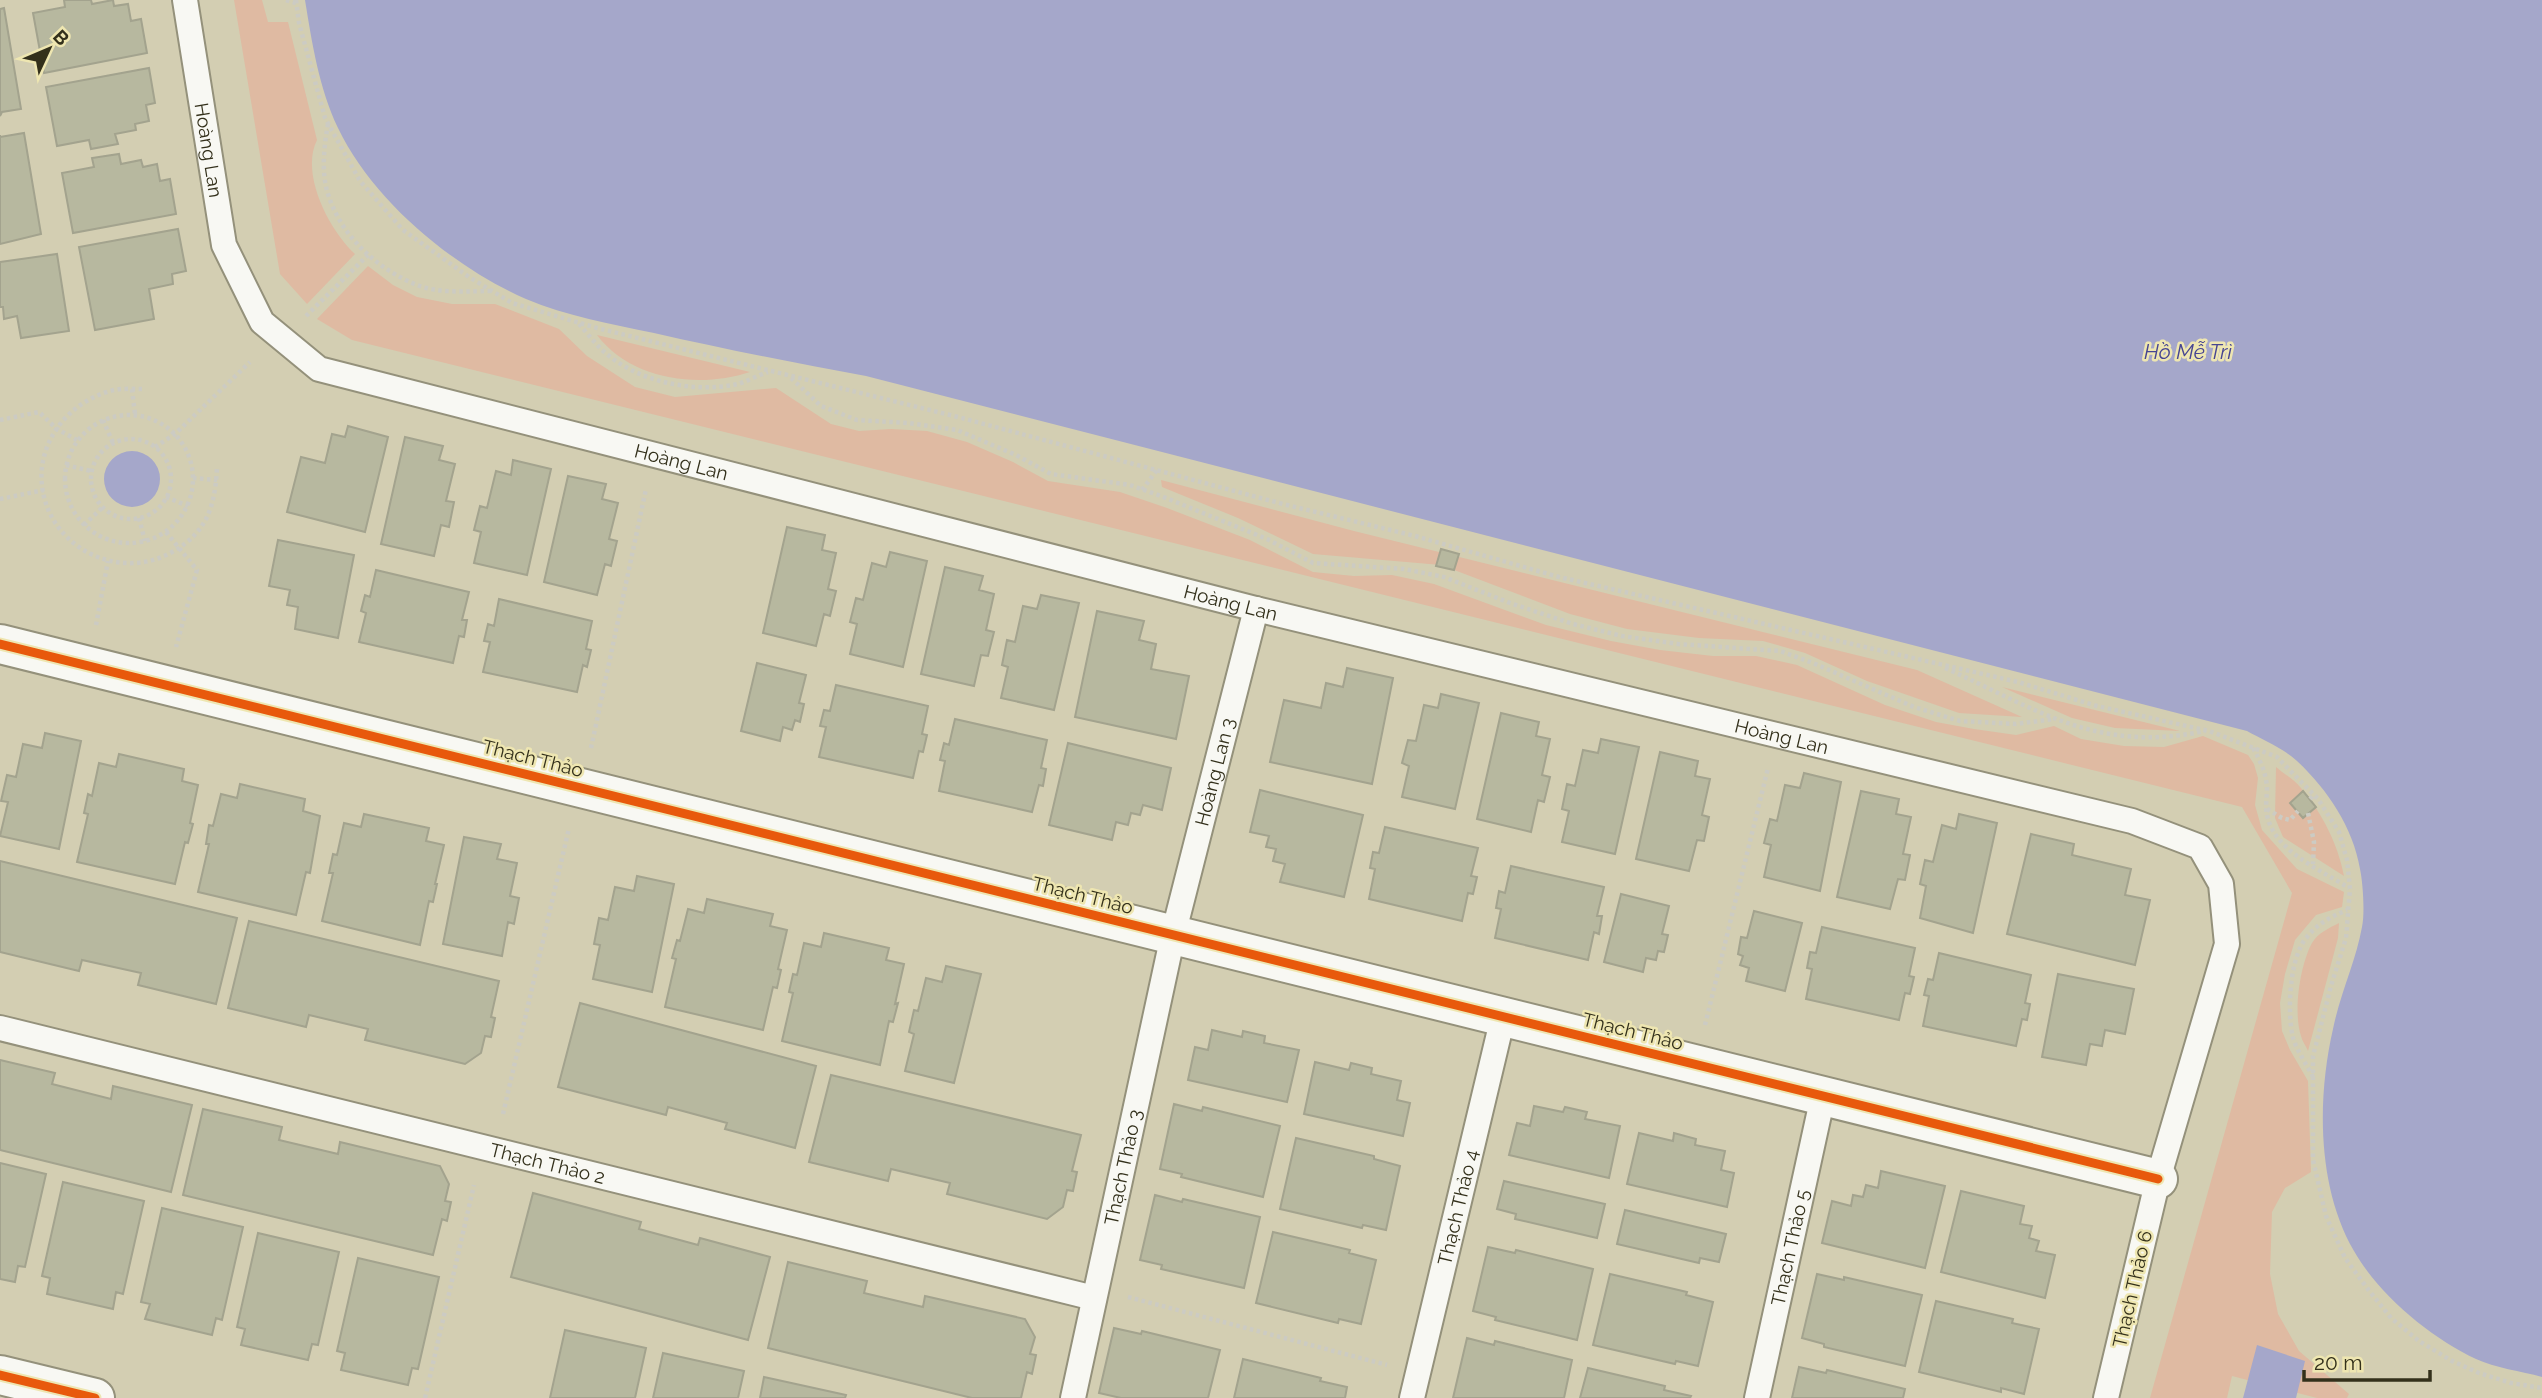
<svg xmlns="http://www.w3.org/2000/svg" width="2542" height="1398" font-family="Raleway,sans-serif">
<rect width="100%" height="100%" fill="#d3ceb2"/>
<!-- green -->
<path fill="#dfbaa2" d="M234,0H262L268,22H288L317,140C300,174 329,230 355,254L307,304L280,274Z
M368,266L393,285L417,297L452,304H495L559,329L587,356L635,387L675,397L776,388L831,424L859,431L891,429L927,431L967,442L1013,462L1048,481L1120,492L1167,508L1250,540L1313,572L1354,576L1392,575L1434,584L1546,625L1611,641L1660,650L1713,656H1756L1797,665L1885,705L1936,722L1974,729L2016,735L2054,726L2081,739L2124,746L2164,747L2203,736L2248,755L2254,764L2258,778L2255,805L2262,830L2297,869L2344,892L2342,907L2316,915L2295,940L2285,974L2280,1003L2282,1031L2290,1050L2308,1081L2311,1172L2285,1188L2272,1212L2270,1274L2278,1314L2299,1351L2349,1394L2347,1398H2317L2232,1376L2227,1398H2150L2292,893L2242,807L352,340L317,319Z
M597,335L750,372C699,389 631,380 597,335Z
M1161,480L1354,531L1917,670L2022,717L1959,713L1867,681L1805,653L1763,641L1699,638L1627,629L1570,614L1441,565L1313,554L1238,518L1162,487Z
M2002,687L2180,731L2115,728L2072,718Z
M2276,767C2284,774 2295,780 2301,788C2322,813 2338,844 2344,876L2283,837L2275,818Z
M2339,923L2338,938L2308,1051C2306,1046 2302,1041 2301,1036C2293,1012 2300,965 2312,943C2318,933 2329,928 2339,923Z"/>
<!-- water -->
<path fill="#a5a7ca" d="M305,0H2542V1377C2521,1371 2495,1368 2476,1359C2431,1338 2379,1295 2354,1251C2317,1187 2317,1099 2333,1029C2340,994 2356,961 2362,927C2365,913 2363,883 2360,869C2353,827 2327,789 2297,761C2283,748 2263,740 2247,731L866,376C795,363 724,349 654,333C611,324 566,316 526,299C453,267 373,201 338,128C319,88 312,43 305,0Z
M104 479a28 28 0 1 1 56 0a28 28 0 1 1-56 0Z
M2257,1345L2305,1361L2296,1398H2243Z"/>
<!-- building -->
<path fill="#b7b89f" stroke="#a3a38e" stroke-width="2" d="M64,0H91L92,4L113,0L114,6L128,4L131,21L141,19L147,53L44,73L33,13L65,7Z
M4,8L21,109L2,112L0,116V9Z
M149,68L155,103L146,105L149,121L135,124L136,130L115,134L118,144L91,149L89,140L57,146L46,87Z
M24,133L41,234L0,244V135V137Z
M119,154L121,164L141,160L143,167L157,164L160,181L170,179L176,214L73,233L62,173L94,167L92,158Z
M178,229L186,271L172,274L173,284L149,289L154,319L95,330L79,247Z
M57,254L69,331L21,338L17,316L4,319L3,307H0V262Z
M348,426L388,437L365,532L287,512L301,457L325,463L332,434L345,437Z
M405,437L443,446L439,460L455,464L446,501L454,502L449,527L441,525L434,556L381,544Z
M513,460L551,469L527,575L474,563L481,532L474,530L480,506L487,508L496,471L511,475Z
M568,476L606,484L602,499L618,503L609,539L617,541L611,566L605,564L597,595L544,582Z
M787,527L825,535L822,550L836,553L828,589L836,591L830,616L824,614L816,646L763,633Z
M278,540L354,555L338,638L295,629L298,607L287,605L290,590L269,586Z
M1441,549L1459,554L1454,570L1436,566Z
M890,552L927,561L903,667L850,654L857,624L850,622L856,598L863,600L872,563L886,567Z
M945,567L983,576L979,590L994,594L986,630L994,632L988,656L981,655L974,686L921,674Z
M376,570L469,592L462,620H467L464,637L459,636L453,663L359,642L366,613L361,611L365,595L370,597Z
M1041,595L1079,603L1054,710L1001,698L1008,667L1002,665L1007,640L1015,642L1023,606L1037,609Z
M499,599L592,621L586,649L591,650L587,667L583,665L577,692L483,672L490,642L484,641L488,624L494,626Z
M1097,611L1144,621L1139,640L1156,644L1151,669L1189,676L1176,739L1075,717Z
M757,663L806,675L799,703L804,704L800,722L795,720L792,730L783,727L780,741L741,731Z
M1347,668L1393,678L1372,784L1270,762L1284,700L1321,708L1326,683L1343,687Z
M836,685L928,706L922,734L927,735L923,752L919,751L913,778L819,757L826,727L820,726L824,710L830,711Z
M1441,694L1479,703L1455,809L1402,797L1409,766L1402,763L1408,740L1416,741L1424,705L1438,708Z
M1501,713L1539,722L1536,736L1550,739L1542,775L1550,777L1544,802L1538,800L1531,832L1477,819Z
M955,719L1047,740L1041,768L1046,769L1043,786L1039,785L1032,812L939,791L945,761L940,760L944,743L949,745Z
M45,733L81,741L59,849L0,836L8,802L1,801L7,775L16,777L23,744L42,748Z
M1601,739L1639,747L1615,854L1562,842L1569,811L1562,809L1567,784L1575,786L1583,750L1598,753Z
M1068,743L1171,768L1162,810L1143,805L1140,815L1131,813L1128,825L1116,822L1112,840L1049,825Z
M1660,752L1698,761L1695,776L1710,779L1702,815L1709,817L1704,841L1697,840L1689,871L1636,859Z
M119,754L184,769L182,781L198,785L190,823L193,824L188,843L185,842L175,884L77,862L88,814L84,813L88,794L92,796L99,763L116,767Z
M1804,773L1841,782L1820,891L1764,877L1771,845L1764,843L1770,819L1777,821L1785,785L1800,788Z
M240,784L305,799L303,811L320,816L310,873L306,872L296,915L198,892L209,844H206L209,825L213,826L221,794L237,798Z
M1260,790L1363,815L1344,897L1280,882L1285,864L1273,861L1276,849L1266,847L1269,836L1250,832Z
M1861,791L1899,799L1896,814L1911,817L1903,854L1910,855L1905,880L1898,879L1890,909L1837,897Z
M2303,791L2316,807L2303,818L2290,803Z
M364,814L429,828L426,841L444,845L435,884H437L433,902L429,901L420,945L322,921L333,873H329L333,854L337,855L344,823L361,827Z
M1959,814L1997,823L1973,933L1920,918L1926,886L1920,884L1925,860L1933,862L1942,825L1956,829Z
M1385,827L1478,848L1471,876L1477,877L1473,894L1468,893L1462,921L1369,899L1375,869L1370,868L1373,852L1379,853Z
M2031,834L2074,844L2072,855L2131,869L2125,895L2150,900L2135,965L2007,934Z
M464,837L501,844L497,859L517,863L510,896L519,898L514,924L508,922L502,956L443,944Z
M0,861L237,918L216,1004L138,985L141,973L82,960L79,971L0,952Z
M1511,866L1604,887L1597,916H1602L1599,934L1594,932L1588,960L1495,938L1501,909L1496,908L1499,891L1505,893Z
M637,876L674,884L652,992L593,979L600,945L594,944L599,918L608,920L615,887L634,891Z
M1621,894L1669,906L1662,934L1668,935L1664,952L1658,951L1656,960L1646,958L1643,972L1604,962Z
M707,899L773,914L770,926L787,930L778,969L781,970L777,988L773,987L763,1030L665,1007L676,959L672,958L677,940L680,941L688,909L704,913Z
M1754,911L1802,923L1785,991L1746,981L1749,968L1740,965L1743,956L1738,954L1741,937L1747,938Z
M249,921L499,981L491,1017L495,1018L491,1037L485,1036L481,1053L465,1064L365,1040L368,1029L309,1015L306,1027L228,1008Z
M1822,927L1915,948L1909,976L1914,977L1910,994L1905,993L1899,1020L1806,999L1812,969L1807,968L1810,952L1816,953Z
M824,933L889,948L886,960L904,964L895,1004L898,1003L893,1022L889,1021L880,1065L782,1041L793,993L789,992L793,974L797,975L804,943L821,947Z
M1939,953L2031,975L2025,1003L2030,1004L2027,1020L2022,1019L2016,1046L1923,1026L1929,996L1924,995L1928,979L1933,980Z
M946,966L981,974L954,1083L905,1071L914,1034L909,1032L914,1010L918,1011L926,978L942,982Z
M2058,974L2134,989L2125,1034L2105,1030L2102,1046L2090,1044L2086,1065L2042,1057Z
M580,1003L816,1066L795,1148L725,1129L727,1123L668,1107L666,1115L558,1087Z
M1212,1030L1242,1037L1243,1031L1265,1036L1264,1043L1299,1050L1287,1102L1188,1080L1195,1047L1208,1050Z
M0,1060L55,1073L52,1084L111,1099L113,1086L192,1105L171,1192L0,1150Z
M1315,1062L1349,1070L1351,1063L1372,1068L1371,1074L1401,1081L1397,1100L1410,1103L1403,1136L1304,1114Z
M831,1075L1081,1135L1072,1171L1077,1172L1073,1191L1067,1190L1063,1207L1047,1219L947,1194L950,1183L891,1169L888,1181L809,1162Z
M1174,1104L1202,1111L1203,1107L1280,1126L1263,1197L1181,1177L1182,1174L1160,1169Z
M1534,1106L1563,1112L1565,1107L1587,1112L1585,1119L1620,1126L1609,1178L1509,1155L1517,1123L1530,1126Z
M203,1109L282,1127L279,1140L338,1154L340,1142L440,1166L449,1184L445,1201L451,1202L447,1221L442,1219L433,1255L183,1195Z
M1639,1133L1673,1141L1674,1133L1696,1139L1695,1145L1725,1151L1721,1170L1734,1173L1727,1207L1627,1184Z
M1296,1138L1374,1156V1159L1400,1166L1386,1230L1363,1225L1362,1228L1280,1209Z
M0,1163L46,1174L25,1267L18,1266L15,1282L0,1279Z
M1881,1171L1945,1186L1925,1268L1822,1243L1832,1201L1851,1206L1853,1195L1863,1197L1866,1185L1878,1188Z
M1504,1181L1605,1204L1597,1238L1515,1219L1516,1214L1497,1209Z
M63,1182L144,1201L123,1294L116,1292L113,1309L47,1294L50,1278L42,1276Z
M1961,1191L2024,1206L2020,1224L2032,1226L2029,1238L2039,1241L2036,1251L2055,1255L2045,1298L1941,1272Z
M533,1193L641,1222L639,1229L698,1245L700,1238L770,1257L748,1340L511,1277Z
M1155,1195L1182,1202L1183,1199L1260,1217L1244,1288L1161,1269L1162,1265L1140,1260Z
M162,1208L243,1227L222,1320L216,1318L212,1335L145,1319L150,1304L141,1302Z
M1625,1210L1726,1234L1719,1262L1700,1258L1699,1263L1617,1244Z
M1273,1232L1350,1250L1349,1253L1376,1260L1361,1324L1339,1319L1338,1323L1256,1303Z
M258,1233L339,1252L318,1345L312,1344L308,1360L241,1345L245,1329L237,1327Z
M1488,1247L1515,1253L1516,1250L1593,1269L1577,1340L1495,1320L1496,1317L1473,1311Z
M358,1258L439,1277L418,1369L412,1368L408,1385L341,1370L345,1353L337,1351Z
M788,1262L867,1281L864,1293L923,1307L925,1296L1025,1319L1035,1337L1030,1354L1036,1355L1032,1374L1027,1372L1021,1398H972L768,1348Z
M1610,1274L1687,1292L1686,1295L1713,1302L1698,1366L1676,1361L1675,1364L1593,1345Z
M1817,1274L1844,1280V1277L1922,1295L1905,1366L1824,1347V1344L1802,1338Z
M1936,1301L2013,1319L2012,1323L2039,1329L2024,1394L2001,1388V1392L1919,1372Z
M1114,1328L1141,1334L1142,1331L1220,1350L1208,1398H1121L1099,1393Z
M565,1330L646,1348L635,1398H550Z
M1467,1338L1494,1345L1495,1341L1572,1360L1564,1398H1453Z
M663,1353L744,1371L738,1398H653Z
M1243,1359L1321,1378L1320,1381L1347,1387L1345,1398H1234Z
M1799,1367L1826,1373L1827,1370L1905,1389L1903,1398H1792Z
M1588,1368L1665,1386L1664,1390L1691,1396L1690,1398H1580Z
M764,1377L846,1395L845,1398H760Z"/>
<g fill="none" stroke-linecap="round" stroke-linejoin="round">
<defs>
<g id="lane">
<path id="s1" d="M185,0L224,245L262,322L319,369L1256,609L2132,821L2200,847L2221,884L2227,944L2158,1179L2106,1398"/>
<path id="s2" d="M0,1028L1094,1298"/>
<path id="s3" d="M1073,1398L1173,935L1256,609"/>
<path id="s4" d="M1412,1398L1503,1017"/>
<path id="s5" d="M1757,1398L1823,1096"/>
</g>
<path id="street" d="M0,644L2158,1179
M0,1375L95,1398"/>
</defs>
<!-- lane casing -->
<use href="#lane" stroke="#94917b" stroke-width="28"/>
<!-- street casing -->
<use href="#street" stroke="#94917b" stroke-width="42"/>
<!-- path -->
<path stroke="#cccbc3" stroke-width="4.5" stroke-dasharray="3.5 3.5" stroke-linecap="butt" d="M286,0L296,3
M296,0L299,23L325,118L360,181L403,230L469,277L512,303L597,328L958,417L1283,504L1415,536L1559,577L2018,682L2097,706L2209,731L2277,757L2318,799L2339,832L2347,860L2350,889L2346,938L2331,986L2313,1056V1160L2326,1216L2345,1258L2367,1288L2391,1318L2419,1341L2452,1361L2479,1373L2511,1383L2542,1388
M328,124C324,146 321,173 328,194C341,236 377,269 417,285C439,294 470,291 493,291
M306,316L368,255
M579,324C586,332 593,341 601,349C634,381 693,394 738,384C748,381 758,375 768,372
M791,378L821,406L857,420L908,423L957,430L1016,455L1051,474L1130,485L1161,496L1267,539L1313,563L1404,569L1444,577L1510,603L1573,624L1622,636L1678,644L1780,651L1813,663L1914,707L1960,721L2016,724L2054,719
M132,389L135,414
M142,389C132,389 120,388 110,391C64,404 32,449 44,497C58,553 124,580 172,552C207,533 215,506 217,468
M65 479a64 64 0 1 1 128 0a64 64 0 1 1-128 0Z
M0,420L39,412L57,429L77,440
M103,420L113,443
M91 479a40 40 0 1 1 80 0a40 40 0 1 1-80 0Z
M155,447L175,434L250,362
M66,465L91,471
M193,478L217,480
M1142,490L1157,470
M166,497L188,506
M0,499L44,490
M139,518L145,541
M84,525L103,507
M166,532L197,570L176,647
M96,625L108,561
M1945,668C2037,709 2097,754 2205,731
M591,748L646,489
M2253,748C2261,762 2266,773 2267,788C2267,797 2265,807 2267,815C2274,851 2321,870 2349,888
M2310,799L2315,794
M2267,809L2282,818L2290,820L2298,811
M2308,813L2314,842L2313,864
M1705,1025L1768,768
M2313,1077C2307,1065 2297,1051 2293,1038C2287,1013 2289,957 2307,937C2318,923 2331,917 2347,910
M503,1114L569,828
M1128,1297L1387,1365
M425,1398L474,1185"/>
<!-- lane -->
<use href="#lane" stroke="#f8f8f3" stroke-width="24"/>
<!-- street -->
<use href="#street" stroke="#f8f8f3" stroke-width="38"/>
<defs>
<path id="cycleway" d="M0,644L2158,1179
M0,1375L95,1398"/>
</defs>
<!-- cycleway casing -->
<use href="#cycleway" stroke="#eee6b1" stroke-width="13"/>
<!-- cycleway -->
<use href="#cycleway" stroke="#e8590c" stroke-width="9"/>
</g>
<g text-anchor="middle" stroke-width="5" stroke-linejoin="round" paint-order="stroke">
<!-- street labels -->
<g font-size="19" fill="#33301b" stroke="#eee6b1">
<text dy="7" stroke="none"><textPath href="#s1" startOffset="152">Hoàng Lan</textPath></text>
<text dy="7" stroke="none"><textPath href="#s1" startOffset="782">Hoàng Lan</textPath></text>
<text dy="7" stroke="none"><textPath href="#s1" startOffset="1349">Hoàng Lan</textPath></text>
<text dy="7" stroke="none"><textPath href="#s1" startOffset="1916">Hoàng Lan</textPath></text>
<text transform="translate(533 758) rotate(14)" y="7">Thạch Thảo</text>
<text dy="7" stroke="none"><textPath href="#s3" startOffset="642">Hoàng Lan 3</textPath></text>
<text transform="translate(1083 895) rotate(14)" y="7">Thạch Thảo</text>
<text transform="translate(1633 1031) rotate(14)" y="7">Thạch Thảo</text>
<text dy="7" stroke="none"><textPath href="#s2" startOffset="564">Thạch Thảo 2</textPath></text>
<text dy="7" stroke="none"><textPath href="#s3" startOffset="236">Thạch Thảo 3</textPath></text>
<text dy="7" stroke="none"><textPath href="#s4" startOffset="196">Thạch Thảo 4</textPath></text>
<text dy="7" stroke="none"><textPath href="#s5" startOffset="154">Thạch Thảo 5</textPath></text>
<text transform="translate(2132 1289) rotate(-77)" y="7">Thạch Thảo 6</text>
</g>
<!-- water labels -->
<g font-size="21" font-style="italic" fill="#464592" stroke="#eee6b1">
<text x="2188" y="359">Hồ Mễ Trì</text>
</g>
</g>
<!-- north arrow -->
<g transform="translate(49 49) rotate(46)" stroke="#eee6b1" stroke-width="5" paint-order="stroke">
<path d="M0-5L12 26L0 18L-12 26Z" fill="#33301b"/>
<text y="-10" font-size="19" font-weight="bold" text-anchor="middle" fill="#33301b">B</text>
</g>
<!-- scale -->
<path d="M2304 1370v10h126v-10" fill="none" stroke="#33301b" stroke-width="3.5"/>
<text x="2314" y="1370" font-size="21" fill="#33301b" stroke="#eee6b1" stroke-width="5" paint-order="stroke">20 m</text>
</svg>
